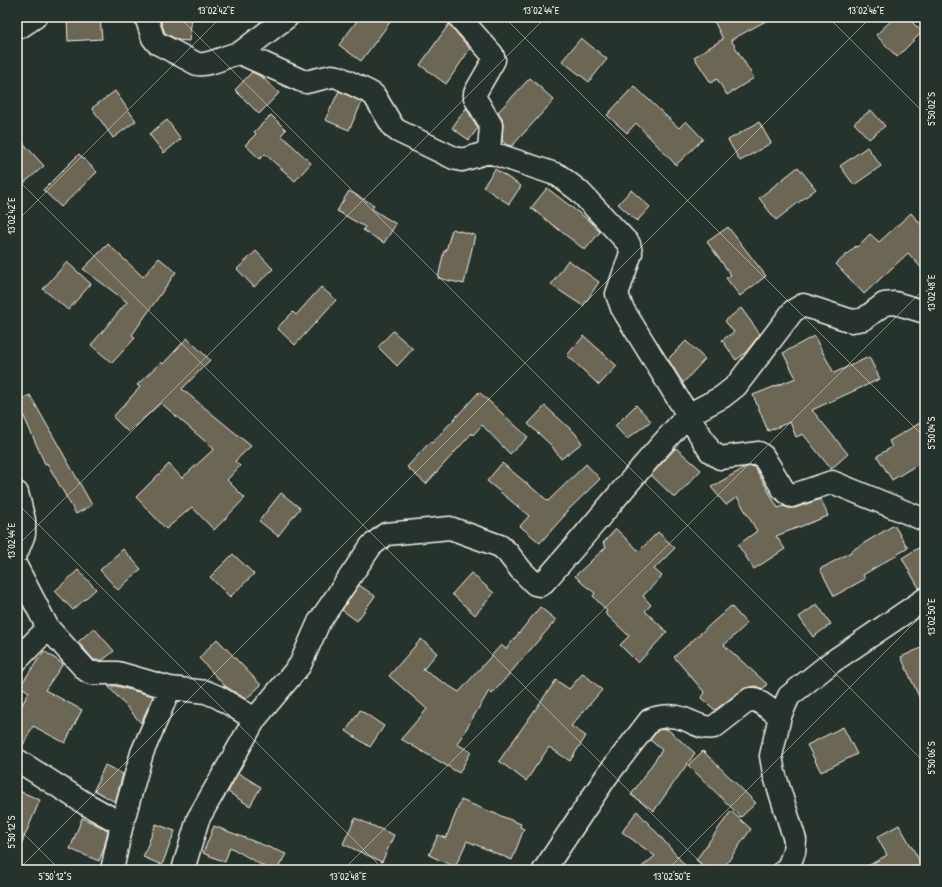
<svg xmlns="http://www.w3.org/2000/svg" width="942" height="887" font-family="'Patrick Hand',sans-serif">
<rect width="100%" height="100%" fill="#26332d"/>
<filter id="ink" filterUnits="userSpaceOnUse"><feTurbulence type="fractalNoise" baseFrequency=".025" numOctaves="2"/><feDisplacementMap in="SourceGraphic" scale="8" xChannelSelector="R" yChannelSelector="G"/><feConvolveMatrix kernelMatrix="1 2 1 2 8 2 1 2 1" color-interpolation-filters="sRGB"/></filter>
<g filter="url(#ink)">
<!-- building -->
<path fill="#6c6654" stroke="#f4f1e8" d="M67,17H100L102,39L68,41Z
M161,17H192L189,41L178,40L165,33L161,22Z
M360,17H394L361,61L339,45Z
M712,17H773L731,40L754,78L727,95L717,79L711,83L694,57L723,39Z
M895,17H907L922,32L897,57L876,35Z
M449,24L470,49L446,84L420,65Z
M581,38L607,59L589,82L562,61Z
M252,72L262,77L279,93L259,114L235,90Z
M530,78L554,100L512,146L507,145L502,141L503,125L502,119L498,112Z
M634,86L679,128L686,121L703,139L676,165L636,123L627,133L607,115Z
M115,91L136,121L113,138L92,108Z
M339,91L362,102L349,130L325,120Z
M466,108L478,128L469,140L452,128Z
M871,110L885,126L869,139L854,123Z
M271,115L286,130L281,135L311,163L295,181L265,154L260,159L245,145L256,134L254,132Z
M167,120L181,139L164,153L149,134Z
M759,122L771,143L740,161L728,140Z
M17,136L44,166L17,189Z
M867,147L881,166L854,185L840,166Z
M79,154L97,172L61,207L43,190Z
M798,167L816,189L776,220L759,198Z
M495,169L521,186L509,204L483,187Z
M547,188L592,223L600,232L585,250L531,208Z
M631,190L650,207L637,221L618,204Z
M349,191L374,205L372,209L396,224L384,243L363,230L365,227L337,211Z
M911,213L925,229V272L908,253L864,294L836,264L856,246L857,247L870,234L879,242Z
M728,227L766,276L740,296L726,278L731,275L707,242Z
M452,229L475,235L464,284L438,278L444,251H446Z
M108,244L143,277L159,258L176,272L132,335L135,338L112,363L91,345L127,302L83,269Z
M256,251L273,269L254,287L237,269Z
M568,260L599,282L583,306L551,285Z
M67,262L91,284L68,310L43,289Z
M321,287L336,300L295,345L277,328L293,312L296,315Z
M741,308L760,334L745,353L736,360L722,340L734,332L725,321Z
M393,331L413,349L397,366L378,347Z
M584,336L617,366L599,385L567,355Z
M814,336L834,373L869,357L880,379L812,410L848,454L831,469L803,434L796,437L790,422L768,431L753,395L796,378L783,353Z
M187,338L210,360L182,389L251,446L235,461L240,466L227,480L245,498L214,530L192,507L166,529L136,497L169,464L182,478L214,449L161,403L128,432L113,417L140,387L137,385L161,362L163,364Z
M686,341L705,359L683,383L668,359Z
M479,392L528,437L510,454L482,425L473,435L472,433L426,484L407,467L430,442L432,443Z
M30,395L92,505L76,514L47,463L45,464L17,401Z
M636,405L651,421L627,439L615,426Z
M545,406L575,433L582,443L561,459L551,445L528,424Z
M925,420V460L892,480L877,456L892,447L889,441Z
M676,448L701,470L675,498L651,475Z
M502,463L548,501L586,464L600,479L563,515H565L540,543L520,526L529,516L487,481Z
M754,466L778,508L783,506L789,508H795L821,499L828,516L776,536L785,549L754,569L738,545L757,531L737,497L726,505L711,487L746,467Z
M281,493L300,508L278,536L259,521Z
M894,525L908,548L863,575L865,579L834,596L820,569L851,552V551Z
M616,529L639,551L658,532L675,548L654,569L662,576L643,596L651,605L645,611L667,632L638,663L620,645L629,636L605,613L607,611L593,596L595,593L583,584L575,576L606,547L603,543Z
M925,544V587L919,588L902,558Z
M123,549L141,569L118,590L100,570Z
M233,554L254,574L230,597L210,577Z
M78,570L96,589L73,610L55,591Z
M471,573L494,593L475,615L452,594Z
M359,585L375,596L357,621L342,610Z
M817,604L831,624L813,637L799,617Z
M731,606L747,624L724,645L767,684L763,689L755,686L743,689L715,710L701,698L705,693L674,657Z
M540,607L556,620L492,694L489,691L457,744L471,752L459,773L401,739L427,709L389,676L421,639L437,653L423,670L459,692L501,645L506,649Z
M94,628L114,651L103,660H94L78,642Z
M217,639L261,685L246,699L225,686L199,658Z
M925,646V710L901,657Z
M44,651L63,664L45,690L82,710L65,743L33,726L21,749L17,748V714L29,692L20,686Z
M583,673L602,690L571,726L586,736L570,761L549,747L526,781L499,761L556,680L569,689Z
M108,686H116L153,696L141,723Z
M360,710L384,726L370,747L346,731Z
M843,727L857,754L821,772L807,745Z
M667,729L695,753L654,811L631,795L662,750L650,740L658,730Z
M703,751L756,803L741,817L688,765Z
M105,765L123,774L115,802L94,790Z
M238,773L261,787L250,806L228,792Z
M17,790L40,800L17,854Z
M461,800L521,824L520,827L524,829L512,860L467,841L455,867L429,855L438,835L446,838Z
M637,811L659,835L689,870H638L655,856L622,832Z
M731,811L751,829L722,870H709L696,860Z
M82,818L108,830L104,848L99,861L70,849Z
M355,818L394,835L382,862L343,844Z
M156,824L175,831L162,865L143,857Z
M899,825L925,870H861L887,855L877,837Z
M214,826L235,834L286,854L277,870H270L230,847L225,862L203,853Z"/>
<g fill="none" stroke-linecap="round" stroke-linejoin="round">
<defs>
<path id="street" d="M459,17L492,54L494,60L475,93V98L491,125L489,152
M17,28L20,27L35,17
M240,53L287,17
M925,312L895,303L884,304L864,319L852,321L803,305L793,311L736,386L722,397L688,415L710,451L720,458L759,453L763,456L783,489L791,496L832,482L925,520
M17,493L24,520V534L17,552
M17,568L48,628L86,670L91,673H118L170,688L206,692L218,697L255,719L300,665L319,622L371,546L386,534L450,528L500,546L507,552L521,570L535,584L540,585L544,582C593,527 638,469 688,415L622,308L617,294L631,253L629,244L579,191L558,175L489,152L462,160L454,158L398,131L393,127L374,95L369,92L338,77L332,76L306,82L300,80L240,53C226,55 211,66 197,64L157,43L153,38L146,17
M17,660L48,628
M17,760L86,804L122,824
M112,870L122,824L142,753L170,688
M183,870L198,819L255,719
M544,870L606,777L650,720C659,716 672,715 681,718C692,721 703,730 714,727L750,699H755L780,716
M785,870L789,865L794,852L795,840L774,773L771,756L780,716L789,696L832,662L925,599"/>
</defs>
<!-- street casing -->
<use href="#street" stroke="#f4f1e8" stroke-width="25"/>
<!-- street -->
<use href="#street" stroke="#26332d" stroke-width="22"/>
</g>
</g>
<!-- ticks -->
<path fill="none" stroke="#f4f1e8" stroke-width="1" stroke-opacity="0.45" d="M179,17L925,763M504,17L925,438M828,17L925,114M17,179L708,870M17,221L221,17M17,503L384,870M17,546L546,17M17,827L60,870M18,870L871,17M343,870L925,288M667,870L925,612"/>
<!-- margin -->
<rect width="942" height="887" fill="none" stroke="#26332d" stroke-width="44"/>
<rect x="22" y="22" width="898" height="843" fill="none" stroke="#f4f1e8" stroke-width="1.5"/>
<g font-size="10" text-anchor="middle" fill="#f4f1e8">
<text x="216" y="14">13°02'42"E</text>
<text x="541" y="14">13°02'44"E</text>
<text x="866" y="14">13°02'46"E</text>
<text transform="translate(931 109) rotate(-90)" y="4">5°50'02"S</text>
<text transform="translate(11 216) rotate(-90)" y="4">13°02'42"E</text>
<text transform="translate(931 293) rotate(-90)" y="4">13°02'48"E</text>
<text transform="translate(931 433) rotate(-90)" y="4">5°50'04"S</text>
<text transform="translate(11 541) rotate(-90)" y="4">13°02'44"E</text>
<text transform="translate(931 617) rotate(-90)" y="4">13°02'50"E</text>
<text transform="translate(931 758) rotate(-90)" y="4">5°50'06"S</text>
<text transform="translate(11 832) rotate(-90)" y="4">5°50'12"S</text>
<text x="55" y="880">5°50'12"S</text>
<text x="348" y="880">13°02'48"E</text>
<text x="672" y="880">13°02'50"E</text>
</g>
</svg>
